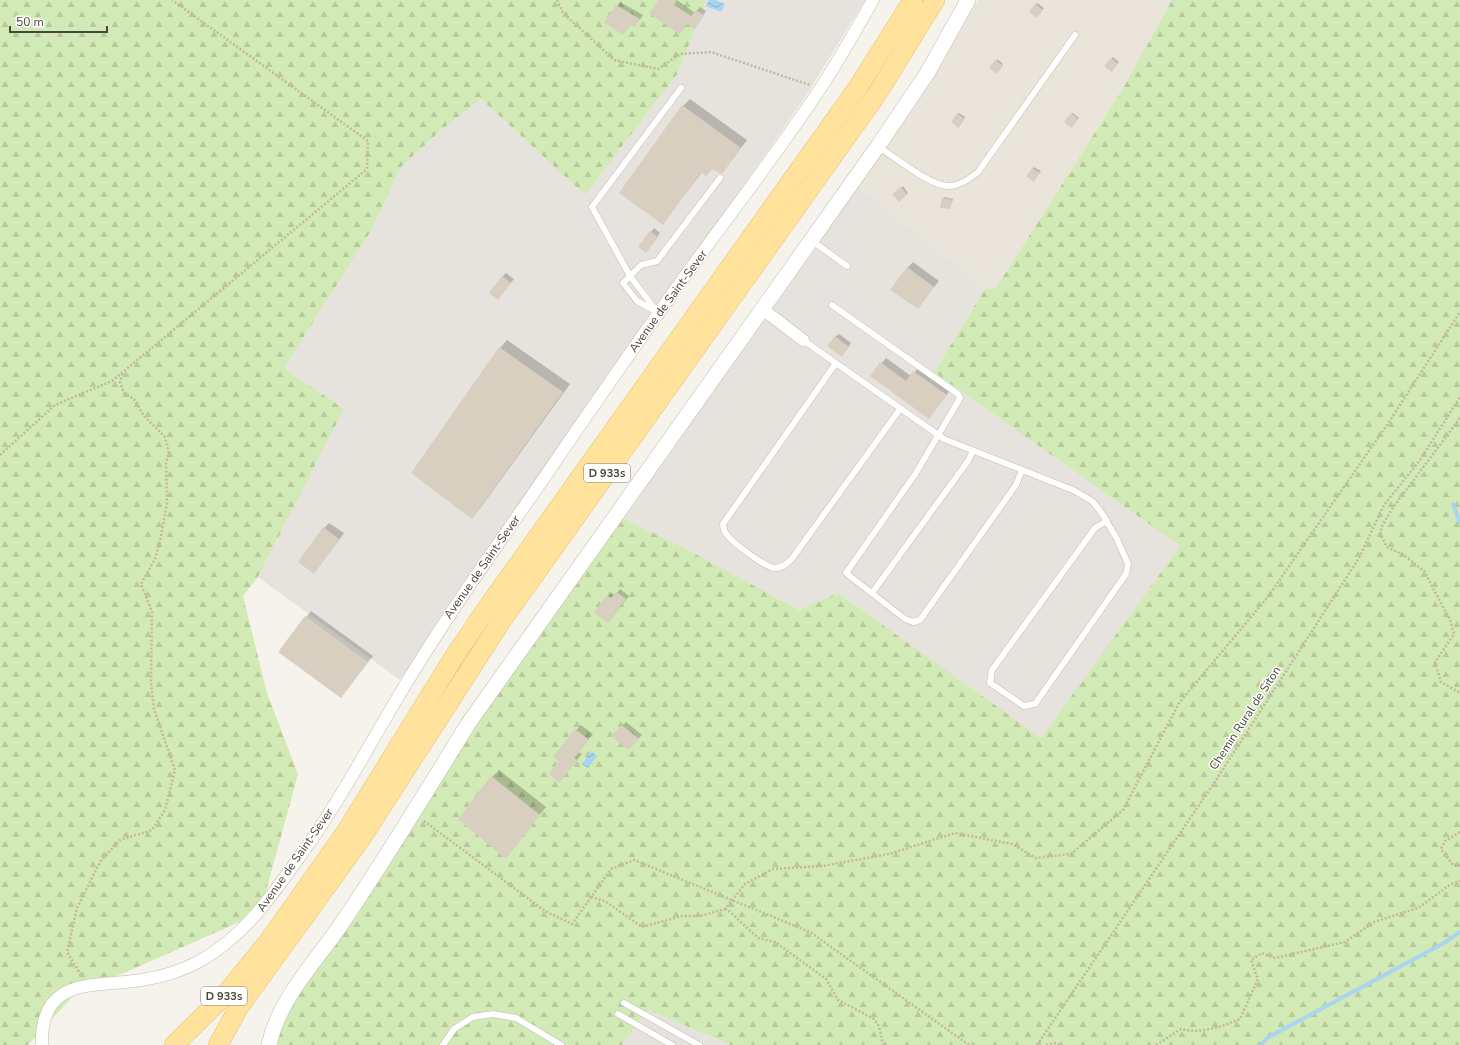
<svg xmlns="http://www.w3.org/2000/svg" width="1460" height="1045" font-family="'Nunito Sans',sans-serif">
<defs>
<pattern id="forest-firs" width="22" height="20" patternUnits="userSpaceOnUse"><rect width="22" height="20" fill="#d2eab5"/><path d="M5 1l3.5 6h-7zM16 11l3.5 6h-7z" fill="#b6ca9c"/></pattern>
<pattern id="water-waves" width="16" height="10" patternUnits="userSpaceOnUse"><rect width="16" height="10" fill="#a9d4f2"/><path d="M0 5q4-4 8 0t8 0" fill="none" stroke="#8caec5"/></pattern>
</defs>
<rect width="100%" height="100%" fill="#f6f3ec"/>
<!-- residential -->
<path fill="#eae5da" d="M978,0H1172L1125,85L996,288L985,289L858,187Z"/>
<!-- industrial -->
<path fill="#e6e2dd" d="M706,0H865L806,96L400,680L258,577L344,409L284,368L371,231L401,167L440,131L481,99L585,195L678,73Z
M858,187L985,289L934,372L1180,546L1041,739L838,593L799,610L679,545L620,517Z
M648,1010L731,1045H622Z"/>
<!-- forest -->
<path fill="url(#forest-firs)" d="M0,0H706L678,73L585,195L481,99L440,131L401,167L371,231L284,368L344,409L258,577L243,596L267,693L298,774L260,913L74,995L28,1045H0Z
M1172,0H1460V1045H731L648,1010L622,1045H277V1019L292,985L620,517L679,545L799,610L838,593L1041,738L1180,546L934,372L985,289L996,288L1125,85Z"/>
<!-- water -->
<path fill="url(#water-waves)" d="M709,0H715L725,4L721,12L706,6Z
M591,751L597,756L588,768L582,764Z"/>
<!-- shadow -->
<path fill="#0003" d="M659,0H677L695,13L700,7L706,11L698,24L688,23L680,33Z
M620,2L643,15L638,22L631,24L626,30L605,22Z
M1037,3L1044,8L1038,15L1030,12Z
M1113,57L1119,62L1113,69L1106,66Z
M997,59L1003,64L998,72L996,61Z
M690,99L747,140L722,173L713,168L706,175L702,172L663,223L683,106Z
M959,113L965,117L960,125L958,114Z
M1073,113L1079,118L1073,125L1071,114Z
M1034,167L1041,171L1035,179L1027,176Z
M903,186L908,193L899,200L894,194Z
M944,197L953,199L950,208L943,199Z
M654,228L660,233L649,248L651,232Z
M913,262L939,281L917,308L907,268Z
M506,273L514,279L501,295L502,277Z
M839,334L851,343L845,352L835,337Z
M507,340L570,384L479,510L472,518L500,348Z
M886,358L911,376L919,367L951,389L929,418L871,376Z
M329,523L344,533L314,573L324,528Z
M620,589L629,596L611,619L608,596L612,593L615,595Z
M311,611L373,656L341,697L306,617Z
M626,722L642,735L628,749L613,736Z
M581,725L593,734L578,752L582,754L559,782L560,761L576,730Z
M499,770L546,807L506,857L492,777Z"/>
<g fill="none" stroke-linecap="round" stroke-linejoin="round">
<!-- stream -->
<path stroke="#a9d4f2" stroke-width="4" d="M1453,504L1460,522
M1261,1045L1267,1038L1444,943L1460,932"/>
</g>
<!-- building -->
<path fill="#d8cfc1" d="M658,0H677L674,5L691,16L696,10L704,15L695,29L687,24L680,34L649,14Z
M1035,4L1043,10L1037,18L1029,12Z
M616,5L640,19L635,27L630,25L623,35L604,22Z
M1111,58L1118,64L1112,72L1104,66Z
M995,60L1003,66L997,74L989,68Z
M682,105L741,148L722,174L712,169L706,176L701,172L663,225L619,193Z
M957,113L965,119L958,128L951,122Z
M1071,113L1078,119L1072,128L1064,122Z
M1032,168L1040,173L1034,182L1026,176Z
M901,187L907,195L899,202L892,194Z
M942,198L952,200L950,209L940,208Z
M650,231L658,237L646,253L638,247Z
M907,267L934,287L918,309L890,290Z
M502,276L511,283L498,300L489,293Z
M835,336L849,347L842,357L827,346Z
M499,347L563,392L472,519L411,473Z
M880,362L906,381L913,371L947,395L929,419L870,376Z
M323,527L339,539L314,574L298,562Z
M616,592L626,599L608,623L594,613L607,595L611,598Z
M305,616L368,662L341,698L278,652Z
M622,725L639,739L628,750L611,736Z
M575,729L589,740L574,758L577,760L559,783L549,774L559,761L553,757Z
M491,776L540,815L506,859L458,819Z"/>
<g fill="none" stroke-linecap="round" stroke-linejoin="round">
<defs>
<path id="service" d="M879,147C894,157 931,186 948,186C960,186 969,179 978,172L1075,35
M811,240L847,266
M832,305L958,394L960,398L916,473L846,573L905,619L913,622L920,620L1016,485L1022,470
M657,312L637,301L623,283L641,265L657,261L720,178
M658,313L630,276L592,207L681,88
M803,340L944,439L1073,490L1092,501L1101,512L1117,539L1128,564L1126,574L1035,704L1024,706L990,683L992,670L1095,528L1107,521
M836,363L723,524C723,529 724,531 727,535C733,543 765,567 774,568C781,569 786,564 791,560L900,409
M872,593L968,461L973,451
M624,1003L699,1045
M618,1014L672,1045
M443,1045L454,1029L473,1017L493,1014L516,1018L561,1045"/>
<path id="minor" d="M761,308L803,340
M42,1045C40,975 95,988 141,980C162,977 182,971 200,961C248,934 277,888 308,845C341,799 368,747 398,697C432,640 469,585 508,530C558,458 607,385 658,314C711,238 769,166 820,89C839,60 856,30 873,0"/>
<path id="tertiary" d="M269,1045C279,998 316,962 342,923C386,858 427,791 468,724L878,146L928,72L968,0"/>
<path id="primary" d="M174,1045L224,996L269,941L346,832L454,657L483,614L857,89L913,0
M218,1045L239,1007L360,840L500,623L877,94L935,0"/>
</defs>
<!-- service casing -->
<use href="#service" stroke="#c2bbae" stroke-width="7"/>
<!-- minor casing -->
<use href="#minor" stroke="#c2bbae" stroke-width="13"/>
<!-- tertiary casing -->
<use href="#tertiary" stroke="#c2bbae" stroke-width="16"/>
<!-- primary casing -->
<use href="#primary" stroke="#e6c16a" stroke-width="20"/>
<!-- path -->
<path stroke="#c4b79f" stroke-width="2.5" stroke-dasharray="2 2" stroke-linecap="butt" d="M557,0L563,13L614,60L658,69L680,54L711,52L810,85
M1460,418L1392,509L1381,528V536L1387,547L1405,556L1424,571L1450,620L1454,634L1435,662L1441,682L1460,693
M0,455L55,405L112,381L367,169L368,141L172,0
M424,821L545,911L572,924L611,869L634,860L810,932L969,1045
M1460,832L1445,841L1441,849L1453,865H1460
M591,897L605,901L642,927L682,916H700L725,909L745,884L773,869L823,866L889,854L955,833L1012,844L1036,858L1071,854L1123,810L1179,703L1267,598L1389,422L1460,312
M725,909L728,910L758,938L775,942L826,979L838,1000L874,1019L879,1026L883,1045
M81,975L67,952L77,908L100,862L120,840L152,830L165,810L175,770L154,709L151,683L152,612L141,584L155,559L160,541L167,503L166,462L169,454L165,437L144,416L134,399L124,393L120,382L123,373
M1037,1045L1216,780L1359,558L1384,505L1420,460L1460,397
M1046,1045L1056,1043L1059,1045
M1156,1045L1181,1029C1201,1034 1221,1027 1240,1019L1258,979L1251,960L1262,953L1275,958L1345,942L1374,922L1418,908L1451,884L1460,881"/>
<!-- service -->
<use href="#service" stroke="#fff" stroke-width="6"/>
<!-- minor -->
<use href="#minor" stroke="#fff" stroke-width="12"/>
<!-- tertiary -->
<use href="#tertiary" stroke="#fff" stroke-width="15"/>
<!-- primary -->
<use href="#primary" stroke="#ffe39c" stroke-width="19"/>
</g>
<g text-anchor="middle" stroke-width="3" stroke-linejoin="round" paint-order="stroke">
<!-- shield labels -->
<g fill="#fff" stroke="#817c74" stroke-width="1">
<rect x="584" y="464" width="46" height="18" rx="3"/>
<rect x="201" y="987" width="46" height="18" rx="3"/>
</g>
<g font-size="11" font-weight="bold" fill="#4b4439">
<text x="607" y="477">D 933s</text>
<text x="224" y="1000">D 933s</text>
</g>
<!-- street labels -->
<g font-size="12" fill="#4b4439" stroke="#fff">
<text transform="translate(668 301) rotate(-54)" y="4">Avenue de Saint-Sever</text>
<text transform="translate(482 567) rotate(-55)" y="4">Avenue de Saint-Sever</text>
<text transform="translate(1245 718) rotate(-57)" y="4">Chemin Rural de Siton</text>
<text transform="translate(295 860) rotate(-55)" y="4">Avenue de Saint-Sever</text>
</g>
</g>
<!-- scale -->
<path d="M10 26v6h97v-6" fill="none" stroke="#4b4439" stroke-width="2"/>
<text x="16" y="26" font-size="12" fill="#4b4439" stroke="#ffffff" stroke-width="3" paint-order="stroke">50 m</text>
</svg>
